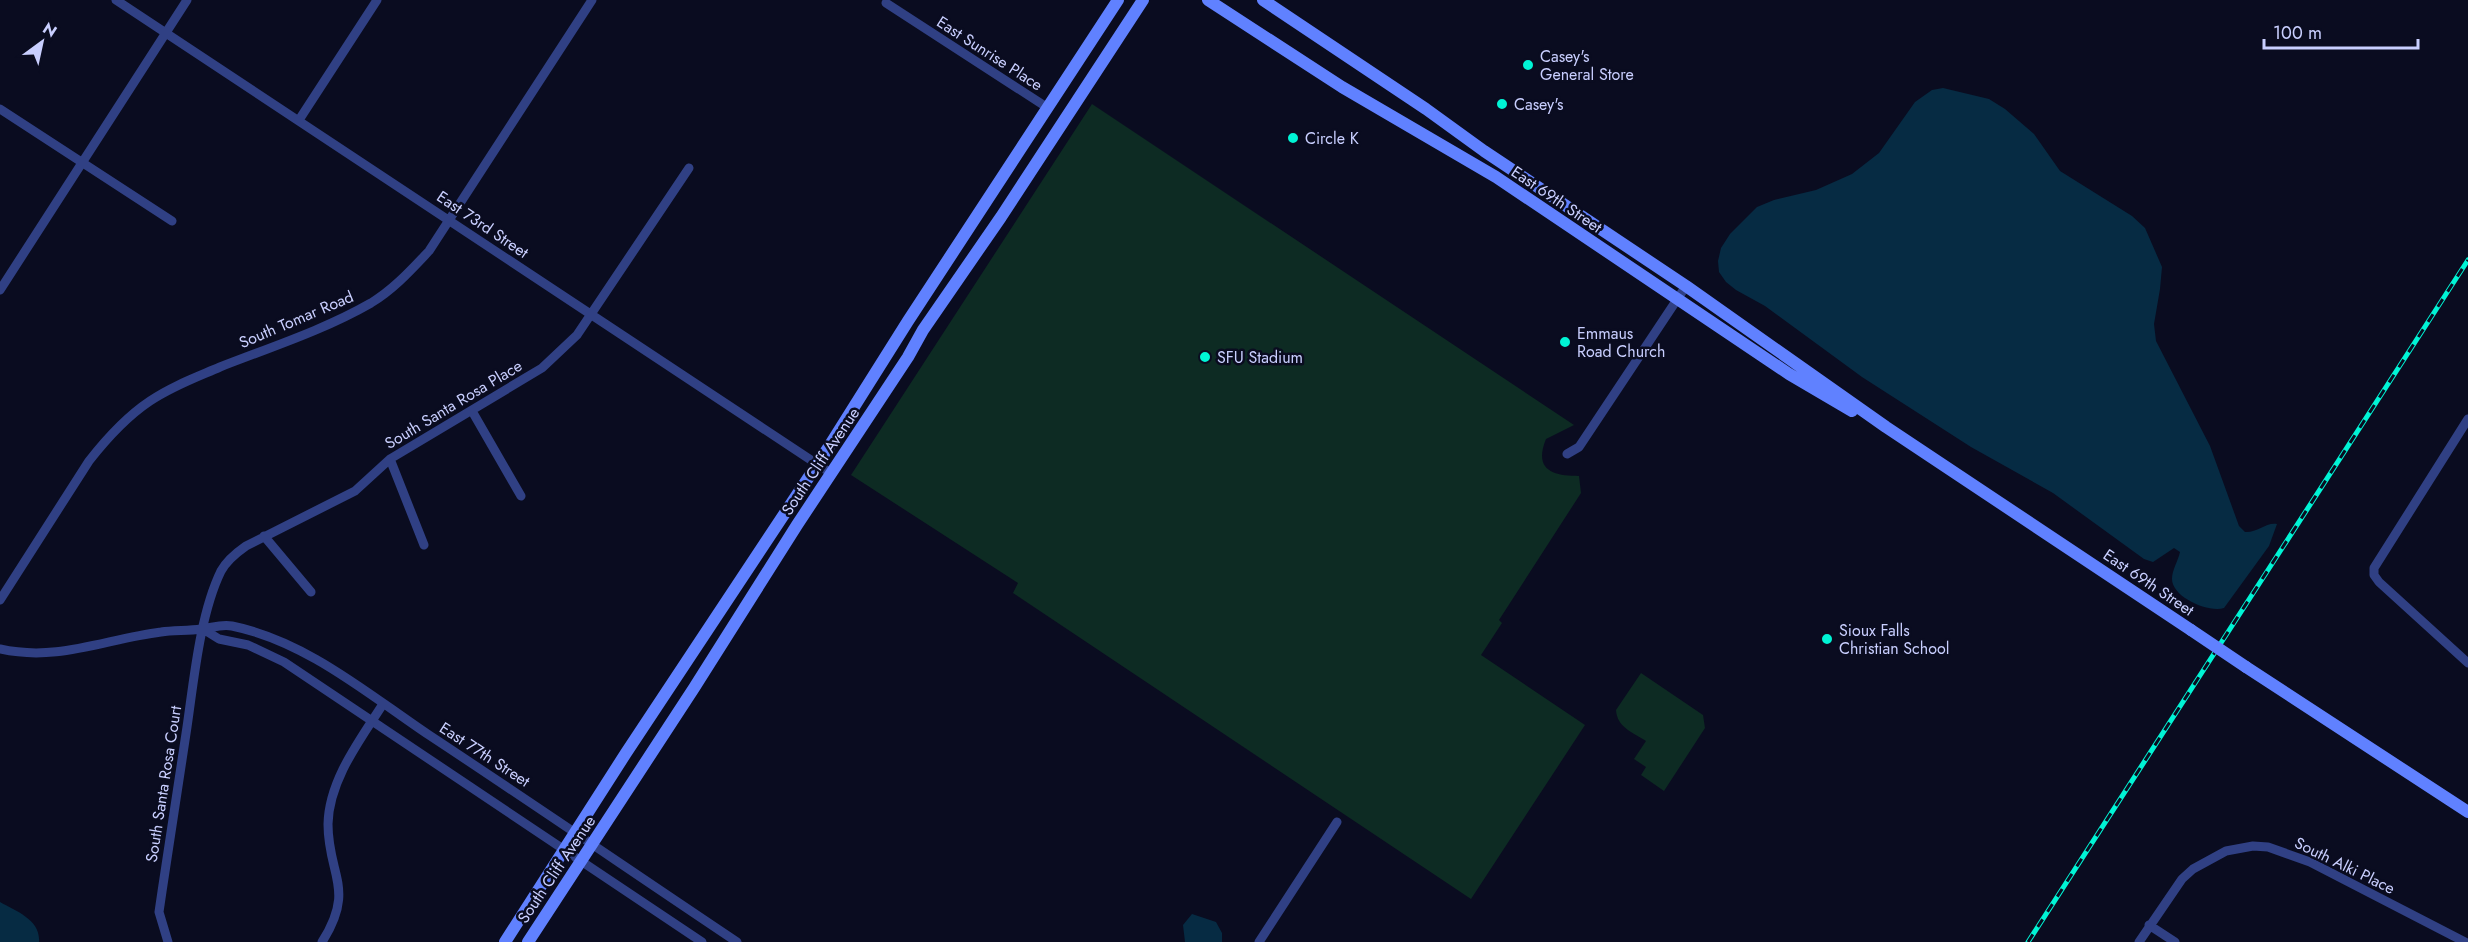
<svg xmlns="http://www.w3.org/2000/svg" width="2468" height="942" font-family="Jost,sans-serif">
<rect width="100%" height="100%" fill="#0a0c20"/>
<!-- green -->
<path fill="#0d2b23" d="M1092,104L1574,425L1546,439C1533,471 1554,476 1579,476L1581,493L1499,620L1502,623L1481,655L1585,725L1471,899L1013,593L1018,583L851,475Z
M1641,673L1703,715L1705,728L1664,791L1641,775L1646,767L1634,759L1646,741C1632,732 1617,727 1616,710Z"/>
<!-- water -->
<path fill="#062b43" d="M1943,88L1989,99L2005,109L2034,134L2060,171L2132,216L2145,228L2162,267L2160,289L2154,324L2156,341L2210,446L2239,526L2245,532C2257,533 2266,522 2277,524L2269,546L2224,608C2208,613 2172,597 2172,579C2172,570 2178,561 2180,552L2174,548L2153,562L2144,559L2053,493L1971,447L1862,377L1765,306L1736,290L1726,282L1719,272L1718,261L1721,248L1730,234L1757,207L1774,200L1816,190L1852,174L1879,153L1915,102L1932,90Z
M0,902C16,911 41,920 39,942H0Z
M1192,914L1216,922L1222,933V942H1185L1183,925Z"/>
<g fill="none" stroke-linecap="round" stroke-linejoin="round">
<!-- minor -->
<path stroke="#304084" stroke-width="9" d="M116,0L832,474
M886,3L1048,108
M0,109L172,221
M299,120L377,0
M0,290L187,0
M472,411L521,496
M2468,419L2374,568V575L2379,582L2468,663
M1567,454L1579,447L1686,286
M390,459L424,545
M264,536L311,592
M0,600L89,461C107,438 126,417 150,401C172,386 197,377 220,367C271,347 324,330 371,303C394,289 411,270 429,251L592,0
M203,629L219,639L248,645L284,662L702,942
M0,649C58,662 105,639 161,632C174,630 188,631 201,629C212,628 220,624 232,626C306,641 368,694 429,735C532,803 634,873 737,942
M2149,925L2175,942
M168,942L159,912C168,850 178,788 187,727C194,679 200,614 221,571C227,560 236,553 246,546L355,491L390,459L542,368L577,335L689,168
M322,942C356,888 328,876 328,824C329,780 360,740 383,704
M1259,942L1337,822
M2139,942L2182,879L2193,869L2226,851L2253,846L2268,847L2310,862L2465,942"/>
<!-- secondary -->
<path stroke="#6081ff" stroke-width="12" d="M1208,0L1342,87L1496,177L1789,374L1852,411
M1263,0L1426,109L1484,151L1686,286L1886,427L2191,630
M2246,667L2468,812
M505,942L626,753L830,445L908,321L1118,0
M528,942L694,688L797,525L908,357L923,330L1001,217L1143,0"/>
<defs>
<path id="rail" d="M2028,942L2468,260"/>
</defs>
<!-- rail casing -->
<use href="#rail" stroke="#00f4d5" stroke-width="5"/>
<!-- rail -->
<use href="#rail" stroke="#0a0c20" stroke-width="3" stroke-dasharray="9" stroke-linecap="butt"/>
<!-- secondary-bridge -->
<path stroke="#6081ff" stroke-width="12" d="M2191,630L2246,667"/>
</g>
<!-- markers -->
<g fill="#00f4d5" stroke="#0a0c20" stroke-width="2">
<circle cx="1528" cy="65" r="6"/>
<circle cx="1502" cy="104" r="6"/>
<circle cx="1293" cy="138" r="6"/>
<circle cx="1565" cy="342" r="6"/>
<circle cx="1205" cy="357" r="6"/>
<circle cx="1827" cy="639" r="6"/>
</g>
<g text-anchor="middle" stroke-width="5" stroke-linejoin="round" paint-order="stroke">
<!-- street labels -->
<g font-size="16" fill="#c9cfff" stroke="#0a0c20">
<text transform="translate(990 53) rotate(33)" y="6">East Sunrise Place</text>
<text transform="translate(1557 199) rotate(34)" y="6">East 69th Street</text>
<text transform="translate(483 224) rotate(34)" y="6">East 73rd Street</text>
<text transform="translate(296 319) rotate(-23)" y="6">South Tomar Road</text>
<text transform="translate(453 404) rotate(-31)" y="6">South Santa Rosa Place</text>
<text transform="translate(820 461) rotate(-56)" y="6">South Cliff Avenue</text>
<text transform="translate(2149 582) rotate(34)" y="6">East 69th Street</text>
<text transform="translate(485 754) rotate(33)" y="6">East 77th Street</text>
<text transform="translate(163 784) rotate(-81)" y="6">South Santa Rosa Court</text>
<text transform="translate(2345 865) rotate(26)" y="6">South Alki Place</text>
<text transform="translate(556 869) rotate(-56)" y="6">South Cliff Avenue</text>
</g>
<!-- poi labels -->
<g font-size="16" fill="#c9cfff" stroke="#0a0c20" text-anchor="start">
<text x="1540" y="62">Casey's<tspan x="1540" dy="18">General Store</tspan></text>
<text x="1514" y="110">Casey's</text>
<text x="1305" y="144">Circle K</text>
<text x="1577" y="339">Emmaus<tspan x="1577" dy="18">Road Church</tspan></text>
<text x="1217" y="363">SFU Stadium</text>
<text x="1839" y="636">Sioux Falls<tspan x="1839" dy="18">Christian School</tspan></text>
</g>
</g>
<!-- north arrow -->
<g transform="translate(42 42) rotate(33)" stroke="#0a0c20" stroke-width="4.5" paint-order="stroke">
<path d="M0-4.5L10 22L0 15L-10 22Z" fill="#c9cfff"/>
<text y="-9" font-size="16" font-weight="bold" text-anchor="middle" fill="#c9cfff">N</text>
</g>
<!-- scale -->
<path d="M2264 39v9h154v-9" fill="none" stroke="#c9cfff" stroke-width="3"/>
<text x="2273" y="39" font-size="18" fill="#c9cfff" stroke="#0a0c20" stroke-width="4.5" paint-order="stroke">100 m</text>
</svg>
